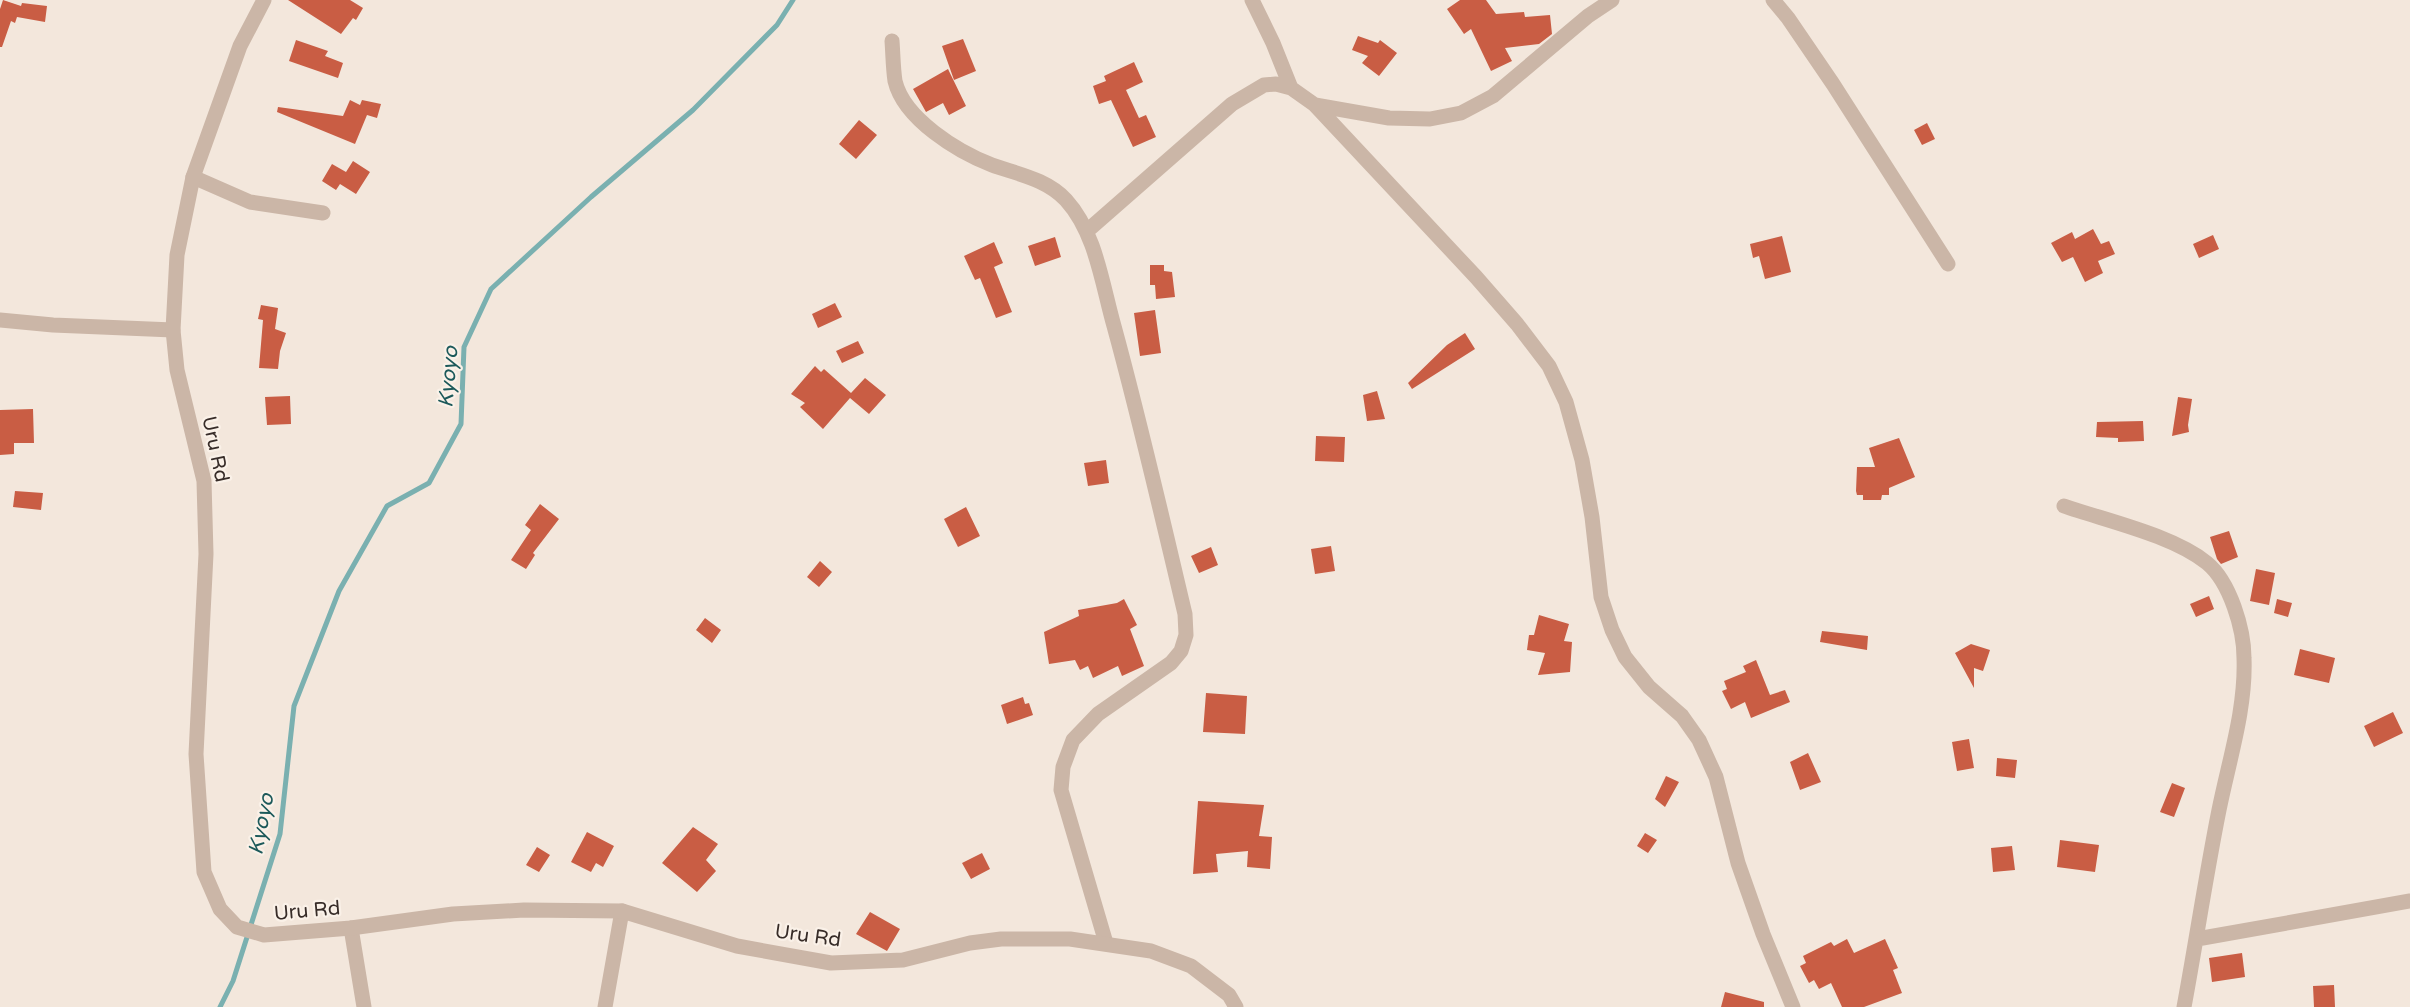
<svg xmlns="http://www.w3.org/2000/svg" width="2410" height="1007" font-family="'Varela Round',sans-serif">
<rect width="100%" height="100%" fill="#f3e7dc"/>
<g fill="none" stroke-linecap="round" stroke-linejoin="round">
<!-- stream -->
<path stroke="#7ab0b0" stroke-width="5" d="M220,1007L233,981L280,834L294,706L339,591L387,506L429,483L461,424L464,347L491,289L591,197L693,110L777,25L793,0"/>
</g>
<!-- building -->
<path fill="#c95d44" d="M3,0L21,6L22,3L47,6L45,22L17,17L15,23L11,21L2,47H0V9Z
M288,0H350L363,8L356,20L353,18L341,34Z
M1460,0H1486L1496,14L1524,12L1525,17L1550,15L1552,34L1539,44L1505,48L1512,61L1491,71L1471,29L1464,34L1447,9Z
M1358,36L1378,43L1380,40L1397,53L1379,76L1362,63L1368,56L1352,50Z
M963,39L976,71L954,80L942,46Z
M296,40L328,51L325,56L343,63L338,78L289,61Z
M1134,62L1143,82L1126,90L1139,118L1146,115L1156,137L1133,147L1111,100L1099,104L1093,86L1106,81L1104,76Z
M948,69L966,106L949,115L943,103L926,112L913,89Z
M350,100L360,105L362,100L381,104L377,118L367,115L355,144L277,112L278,107L343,116Z
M859,120L877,135L856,159L839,144Z
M1927,123L1935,139L1922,145L1914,130Z
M353,161L370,172L356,194L340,184L336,190L322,181L332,164L346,172Z
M2093,229L2101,244L2109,241L2115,254L2098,261L2103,273L2085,282L2073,257L2062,262L2051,243L2072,232L2075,239Z
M2213,235L2219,249L2199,258L2193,244Z
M1782,236L1791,272L1765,279L1759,256L1753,258L1750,244Z
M1055,237L1061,257L1035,266L1028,246Z
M994,242L1003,263L994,267L1012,312L996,318L980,278L975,280L964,256Z
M1150,265H1164V271L1172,272L1175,297L1156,299L1155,285H1150Z
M835,303L842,317L818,328L812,314Z
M261,305L278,308L275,329L286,333L280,351L278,369L259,368L263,320L258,319Z
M1155,310L1161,353L1140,356L1134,313Z
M1465,333L1475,349L1412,389L1408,383L1447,345Z
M858,341L864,353L842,363L836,351Z
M815,366L821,372L824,369L851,393L865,378L886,395L869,414L850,398L823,429L800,407L805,403L791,394Z
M1377,391L1385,419L1367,421L1363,395Z
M290,396L291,424L267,425L265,397Z
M2178,397L2192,399L2188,425L2189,432L2172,436Z
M33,409L34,443H14V454L0,455V410Z
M2143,421L2144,441L2118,442V438L2096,437L2097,422Z
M1316,436L1345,437L1344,462L1315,461Z
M1899,438L1915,477L1889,488V495H1882L1881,500H1863V495H1857L1856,491L1857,467H1875L1869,448Z
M1106,460L1109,483L1088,486L1084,463Z
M15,491L43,493L41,510L13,507Z
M540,504L559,519L533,553L535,555L526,569L511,560L531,530L525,525Z
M966,507L980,536L958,547L944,519Z
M2229,531L2238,557L2221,564L2217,559L2210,537Z
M1331,546L1335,571L1315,574L1311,549Z
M1211,547L1218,565L1199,573L1191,556Z
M820,561L832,572L819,587L807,577Z
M2256,569L2275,573L2269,605L2250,601Z
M2209,596L2214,609L2196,617L2190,604Z
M1124,599L1137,625L1130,629L1144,666L1122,676L1118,666L1093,678L1088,666L1080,670L1075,660L1049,664L1044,632L1079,616L1078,610L1117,603Z
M2277,599L2292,603L2288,617L2274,613Z
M1539,615L1569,624L1564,641L1572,642L1570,672L1538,675L1545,653L1527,650L1529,635H1534Z
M705,618L721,630L712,643L696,630Z
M1822,631L1868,636L1867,650L1820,642Z
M1971,644L1990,650L1983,671L1974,668V688L1955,653Z
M2300,649L2335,658L2329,683L2294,675Z
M1756,660L1770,695L1785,690L1790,702L1751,718L1745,702L1731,709L1722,691L1727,689L1724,681L1746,672L1743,666Z
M1206,693L1247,696L1245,734L1203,732Z
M1023,697L1025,704L1029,703L1033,715L1007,724L1001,705Z
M2393,712L2403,733L2374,747L2364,726Z
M1969,739L1974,768L1957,771L1952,742Z
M1808,753L1821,782L1800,790L1790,762Z
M1997,758L2017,760L2015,778L1996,776Z
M1666,776L1679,782L1665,807L1655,799Z
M2172,783L2185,788L2174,817L2160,812Z
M1198,801L1264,805L1259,836L1272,837L1270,869L1247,867L1248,851L1216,854L1218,872L1193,874Z
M693,827L718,844L706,860L716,871L697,892L662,863Z
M587,832L614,846L603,867L596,863L591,872L571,862Z
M1645,833L1657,840L1648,853L1637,846Z
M2060,840L2099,845L2095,872L2057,867Z
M2012,846L2015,870L1993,872L1991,848Z
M537,847L550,855L539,872L526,865Z
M982,853L990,869L971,879L962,863Z
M870,912L900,929L887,951L856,934Z
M1847,939L1854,953L1885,939L1898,968L1893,970L1902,993L1864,1007H1842L1831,983L1819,989L1814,980L1809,983L1800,966L1806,963L1803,956L1831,942L1834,946Z
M2242,953L2245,977L2212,982L2209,958Z
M2334,985L2335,1007H2314L2313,986Z
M1725,992L1764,1002V1007H1721Z"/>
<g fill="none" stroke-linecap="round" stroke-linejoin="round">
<!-- minor -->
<path stroke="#cbb6a7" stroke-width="15" d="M1252,0L1273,43L1291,88
M1773,0L1788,18L1833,84L1948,264
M892,41C893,54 893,68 895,81C904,119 958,152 992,165C1017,174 1047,179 1066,200C1096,233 1102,284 1114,326C1140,421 1162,517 1185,614L1186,635L1181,651L1171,663L1098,714L1073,740L1063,767L1061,790L1106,943
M1315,105L1476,277L1517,324L1549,366L1566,402L1582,460L1592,517L1601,597L1612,630L1625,657L1649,687L1682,716L1699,740L1716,777L1738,863L1763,934L1793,1007
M193,177L250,202L323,213
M1087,231L1232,104L1264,85L1276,84L1291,88L1315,105L1389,118L1430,119L1461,113L1493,96L1588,16L1612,0
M0,320L53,325L173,330
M2064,506C2107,521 2172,535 2207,563C2230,582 2244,629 2244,658C2246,709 2229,760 2219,810C2206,875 2196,942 2184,1007
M351,928L364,1007
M2197,939L2410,901
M605,1007L622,911"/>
<!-- tertiary -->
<path stroke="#cbb6a7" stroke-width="15" d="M264,0L240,46L193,177L177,255L173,330L177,370L204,481L206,554L196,754L204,872L220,909L237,927L264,935L351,928L453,914L524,910L622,911L737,946L831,963L903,960L970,943L1001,939H1070L1151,951L1191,966L1229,995L1236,1007"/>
</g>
<g text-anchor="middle" stroke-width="4.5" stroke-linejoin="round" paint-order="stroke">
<!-- street labels -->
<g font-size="20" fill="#372c28" stroke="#faf1e8">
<text transform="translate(216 449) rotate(78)" y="7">Uru Rd</text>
<text transform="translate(307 910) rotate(-5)" y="7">Uru Rd</text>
<text transform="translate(808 935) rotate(8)" y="7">Uru Rd</text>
</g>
<!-- water labels -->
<g font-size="21" font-style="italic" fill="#1c595a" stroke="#faf1e8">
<text transform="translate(448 377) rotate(-85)" y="7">Kyoyo</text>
<text transform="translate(261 824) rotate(-79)" y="7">Kyoyo</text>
</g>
</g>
</svg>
